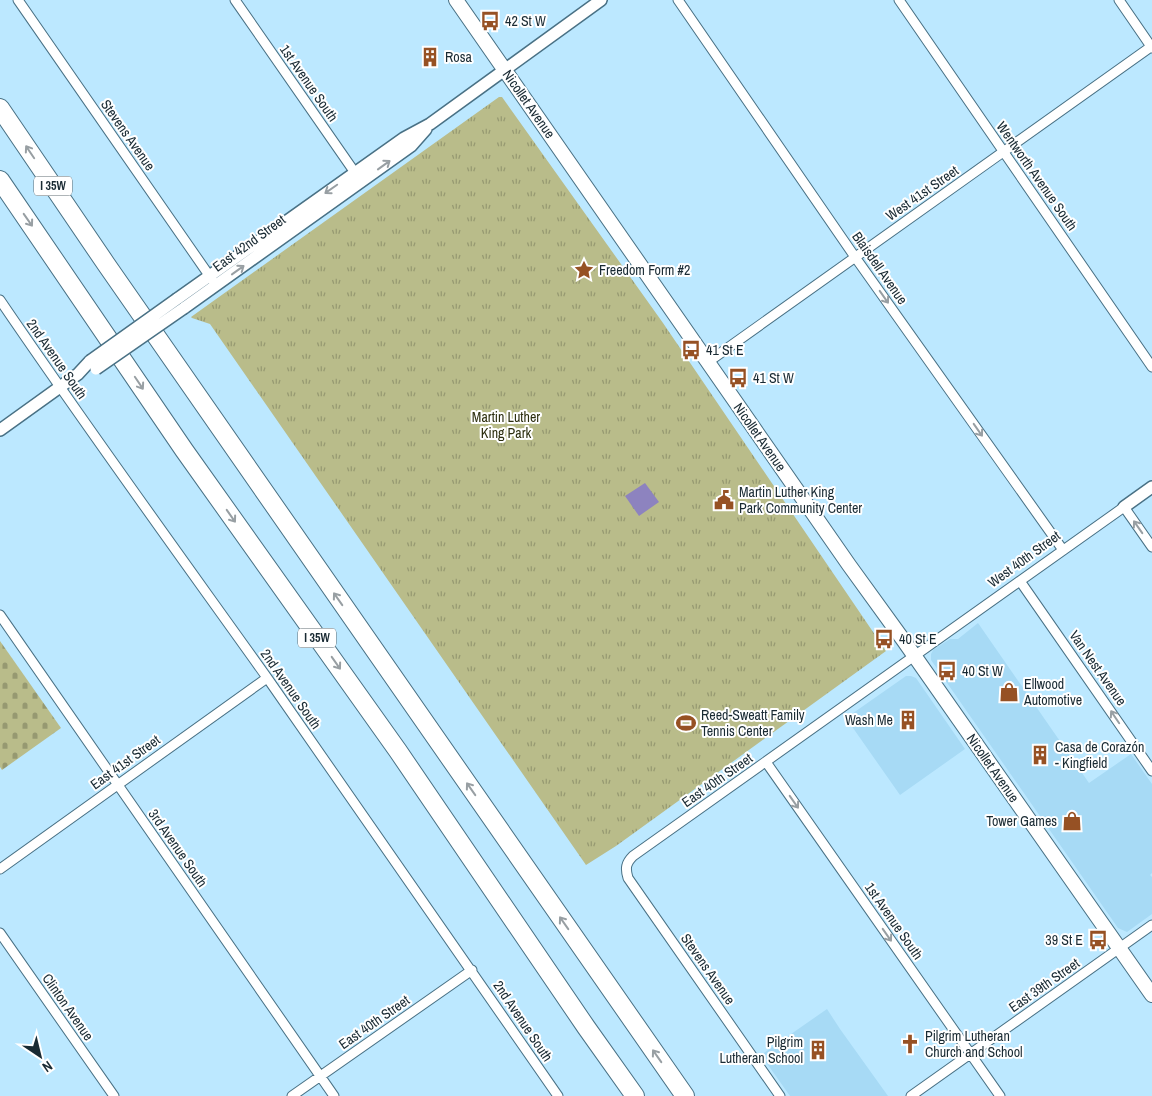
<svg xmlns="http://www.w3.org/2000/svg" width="1152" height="1096" font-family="'Archivo Narrow',sans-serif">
<defs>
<pattern id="cemetery-stones" width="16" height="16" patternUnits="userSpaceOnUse" patternTransform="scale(1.25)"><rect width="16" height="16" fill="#b9bc8a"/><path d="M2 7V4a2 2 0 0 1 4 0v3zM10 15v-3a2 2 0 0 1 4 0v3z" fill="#969971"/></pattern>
<pattern id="park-tufts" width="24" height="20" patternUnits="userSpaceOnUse" patternTransform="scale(1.25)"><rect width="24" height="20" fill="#b9bc8a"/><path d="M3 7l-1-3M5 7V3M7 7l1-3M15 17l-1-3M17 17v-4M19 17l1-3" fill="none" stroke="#969971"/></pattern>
</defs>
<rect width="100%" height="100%" fill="#bce8ff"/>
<!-- built -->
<path fill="#a7daf5" d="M978,623L1089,783L1131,754L1152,784V873L1150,875L1152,877V914L1127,932L1118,928L931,660V654L933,650L950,639H958Z
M906,676H911L916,678L965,749L900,795L846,718Z
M827,1009L840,1029L888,1096H790L761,1055Z"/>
<!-- cemetery -->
<path fill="url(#cemetery-stones)" d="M0,641L61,728L2,770L0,767Z"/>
<!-- park -->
<path fill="url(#park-tufts)" d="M499,97H502L663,323L886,651L616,846L586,865L210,324L192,318L191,317Z"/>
<!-- water -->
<path fill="#8d83bf" d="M645,483L659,502L639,516L625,496Z"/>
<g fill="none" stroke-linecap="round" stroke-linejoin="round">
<defs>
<path id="minor" d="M18,0L213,281
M235,0L358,177
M678,0L855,257L1063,550
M899,0L1152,367
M1119,0L1152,48
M0,300C87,428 178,553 268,679C365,817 462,956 558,1096
M708,362L1152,46
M1020,581L1152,771
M0,615L334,1096
M766,762L1000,1096
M0,869L267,678
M0,933L114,1096
M292,1096L472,970
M780,1096L628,878C625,868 626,863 633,856L1124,507L1152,547
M911,1096L1152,925"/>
<path id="tertiary" d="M177,299L404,138L430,124L601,0
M184,308L411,146L426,129
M0,430L78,374L90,361
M1124,507L1152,487"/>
<path id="secondary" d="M456,0L849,565L904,641L1152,995"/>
<path id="motorway" d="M0,108L106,264L685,1096
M0,180L184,450L398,751L586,1027L635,1096"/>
</defs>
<!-- minor casing -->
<use href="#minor" stroke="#497185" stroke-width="11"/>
<!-- tertiary casing -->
<use href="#tertiary" stroke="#497185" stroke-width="14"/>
<!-- secondary casing -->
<use href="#secondary" stroke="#497185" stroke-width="16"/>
<!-- motorway casing -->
<use href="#motorway" stroke="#497185" stroke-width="20"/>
<!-- minor -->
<use href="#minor" stroke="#fff" stroke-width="9"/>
<!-- tertiary -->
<use href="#tertiary" stroke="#fff" stroke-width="11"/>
<!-- secondary -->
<use href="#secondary" stroke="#fff" stroke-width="14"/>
<!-- motorway -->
<use href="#motorway" stroke="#fff" stroke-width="18"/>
<defs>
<path id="tertiary-bridge" d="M90,361L177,299
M96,369L184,308"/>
</defs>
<!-- tertiary-bridge casing -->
<use href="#tertiary-bridge" stroke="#497185" stroke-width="14" stroke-linecap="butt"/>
<!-- tertiary-bridge -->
<use href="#tertiary-bridge" stroke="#fff" stroke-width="11"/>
</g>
<!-- one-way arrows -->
<defs><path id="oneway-shaft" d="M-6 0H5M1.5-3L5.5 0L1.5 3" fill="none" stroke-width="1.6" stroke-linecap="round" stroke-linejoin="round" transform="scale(1.25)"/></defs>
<g stroke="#989fa3">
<use href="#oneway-shaft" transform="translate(30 152) rotate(-124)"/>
<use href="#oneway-shaft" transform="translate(384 165) rotate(-36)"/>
<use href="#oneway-shaft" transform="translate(331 189) rotate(145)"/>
<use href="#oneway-shaft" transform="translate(28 220) rotate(55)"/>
<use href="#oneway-shaft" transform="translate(238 270) rotate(-36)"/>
<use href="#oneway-shaft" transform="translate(884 297) rotate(55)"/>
<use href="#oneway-shaft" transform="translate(139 383) rotate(56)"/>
<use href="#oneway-shaft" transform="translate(978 430) rotate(55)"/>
<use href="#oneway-shaft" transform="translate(231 516) rotate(55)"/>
<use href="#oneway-shaft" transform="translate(1138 527) rotate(-125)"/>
<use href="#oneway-shaft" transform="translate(338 599) rotate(-125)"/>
<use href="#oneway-shaft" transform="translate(336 663) rotate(55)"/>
<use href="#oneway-shaft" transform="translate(1115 717) rotate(-124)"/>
<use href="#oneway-shaft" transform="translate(471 789) rotate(-125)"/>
<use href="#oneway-shaft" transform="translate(794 802) rotate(55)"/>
<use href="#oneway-shaft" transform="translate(564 923) rotate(-125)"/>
<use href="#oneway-shaft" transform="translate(887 935) rotate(55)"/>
<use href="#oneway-shaft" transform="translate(657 1056) rotate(-125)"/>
</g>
<!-- icons -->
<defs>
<symbol id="bus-bare" viewBox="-9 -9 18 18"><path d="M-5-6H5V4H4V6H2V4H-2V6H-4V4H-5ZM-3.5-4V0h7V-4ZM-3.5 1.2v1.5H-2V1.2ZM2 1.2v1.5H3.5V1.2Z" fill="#965124" stroke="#fff" stroke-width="2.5" paint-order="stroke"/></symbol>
<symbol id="building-bare" viewBox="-9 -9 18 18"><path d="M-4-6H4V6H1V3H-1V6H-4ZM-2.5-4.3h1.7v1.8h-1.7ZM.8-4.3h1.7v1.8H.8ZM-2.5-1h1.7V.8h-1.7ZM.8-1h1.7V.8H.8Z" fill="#965124" stroke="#fff" stroke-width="2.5" paint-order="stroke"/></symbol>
<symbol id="sight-bare" viewBox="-9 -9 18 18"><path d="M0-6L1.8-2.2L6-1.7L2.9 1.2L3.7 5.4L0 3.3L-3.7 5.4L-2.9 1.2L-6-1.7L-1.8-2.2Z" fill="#965124" stroke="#fff" stroke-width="2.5" paint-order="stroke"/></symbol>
<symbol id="civic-bare" viewBox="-9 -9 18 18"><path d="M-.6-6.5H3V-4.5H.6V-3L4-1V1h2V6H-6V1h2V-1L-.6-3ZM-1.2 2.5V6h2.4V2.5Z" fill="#965124" stroke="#fff" stroke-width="2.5" paint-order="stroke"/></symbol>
<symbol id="shop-bare" viewBox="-9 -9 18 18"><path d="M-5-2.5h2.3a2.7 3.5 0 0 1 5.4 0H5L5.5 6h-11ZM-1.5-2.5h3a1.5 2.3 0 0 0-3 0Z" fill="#965124" stroke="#fff" stroke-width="2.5" paint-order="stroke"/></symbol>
<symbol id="stadium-bare" viewBox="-9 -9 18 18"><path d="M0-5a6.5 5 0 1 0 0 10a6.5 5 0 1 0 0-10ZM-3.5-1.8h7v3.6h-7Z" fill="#965124" stroke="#fff" stroke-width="2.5" paint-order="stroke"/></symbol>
<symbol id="church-bare" viewBox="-9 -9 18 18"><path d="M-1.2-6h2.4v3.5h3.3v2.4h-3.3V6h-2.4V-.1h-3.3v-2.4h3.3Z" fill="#965124" stroke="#fff" stroke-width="2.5" paint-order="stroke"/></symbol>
</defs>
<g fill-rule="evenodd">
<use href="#bus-bare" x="476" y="7" width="28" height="28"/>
<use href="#building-bare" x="416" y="43" width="28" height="28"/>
<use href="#sight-bare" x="570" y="256" width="28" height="28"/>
<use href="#bus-bare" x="677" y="336" width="28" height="28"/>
<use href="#bus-bare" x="724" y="364" width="28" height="28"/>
<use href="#civic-bare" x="710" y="486" width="28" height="28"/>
<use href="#bus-bare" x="870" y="625" width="28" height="28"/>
<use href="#bus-bare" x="933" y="657" width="28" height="28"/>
<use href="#shop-bare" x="995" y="678" width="28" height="28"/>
<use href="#building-bare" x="894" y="706" width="28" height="28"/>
<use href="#stadium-bare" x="672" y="709" width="28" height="28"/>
<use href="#building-bare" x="1026" y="741" width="28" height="28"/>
<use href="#shop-bare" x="1058" y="807" width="28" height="28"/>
<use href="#bus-bare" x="1084" y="926" width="28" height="28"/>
<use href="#church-bare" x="896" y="1030" width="28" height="28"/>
<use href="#building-bare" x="804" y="1036" width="28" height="28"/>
</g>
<g text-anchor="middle" stroke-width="4" stroke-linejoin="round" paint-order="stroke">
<!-- shield labels -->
<g fill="#fff" stroke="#5e6a70" stroke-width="1">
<rect x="34" y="176.5" width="38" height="19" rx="4"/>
<rect x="298" y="628.5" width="38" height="19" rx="4"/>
</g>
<g font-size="12" font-weight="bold" fill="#192a33">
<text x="53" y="190">I 35W</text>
<text x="317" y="642">I 35W</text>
</g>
<!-- poi labels -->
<g font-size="14" fill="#192a33" stroke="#fff" text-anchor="start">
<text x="505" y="26">42 St W</text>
<text x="445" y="62">Rosa</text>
<text x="599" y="275">Freedom Form #2</text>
<text x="706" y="355">41 St E</text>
<text x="753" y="383">41 St W</text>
<text x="739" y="497">Martin Luther King<tspan x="739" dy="16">Park Community Center</tspan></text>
<text x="899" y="644">40 St E</text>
<text x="962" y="676">40 St W</text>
<text x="1024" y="689">Ellwood<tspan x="1024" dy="16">Automotive</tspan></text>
<text x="701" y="720">Reed-Sweatt Family<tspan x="701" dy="16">Tennis Center</tspan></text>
<text x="893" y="725" text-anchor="end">Wash Me</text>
<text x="1055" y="752">Casa de Corazón<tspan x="1055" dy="16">- Kingfield</tspan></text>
<text x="1057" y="826" text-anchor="end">Tower Games</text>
<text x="1083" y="945" text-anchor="end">39 St E</text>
<text x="925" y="1041">Pilgrim Lutheran<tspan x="925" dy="16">Church and School</tspan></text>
<text x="803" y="1047" text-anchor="end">Pilgrim<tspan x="803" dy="16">Lutheran School</tspan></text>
</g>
<!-- street labels -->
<g font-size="14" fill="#192a33" stroke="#fff">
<text transform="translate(309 83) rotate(55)" y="5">1st Avenue South</text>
<text transform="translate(529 104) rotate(55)" y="5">Nicollet Avenue</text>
<text transform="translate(128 135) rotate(55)" y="5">Stevens Avenue</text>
<text transform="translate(1037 176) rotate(55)" y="5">Wentworth Avenue South</text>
<text transform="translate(922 193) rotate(-35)" y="5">West 41st Street</text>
<text transform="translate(249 243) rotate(-36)" y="5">East 42nd Street</text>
<text transform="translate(880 268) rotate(55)" y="5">Blaisdell Avenue</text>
<text transform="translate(57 359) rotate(55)" y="5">2nd Avenue South</text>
<text transform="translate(760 437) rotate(55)" y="5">Nicollet Avenue</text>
<text transform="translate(1024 559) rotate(-36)" y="5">West 40th Street</text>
<text transform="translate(1098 668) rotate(55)" y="5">Van Nest Avenue</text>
<text transform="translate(291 689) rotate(55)" y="5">2nd Avenue South</text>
<text transform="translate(125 762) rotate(-36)" y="5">East 41st Street</text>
<text transform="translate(993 768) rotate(55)" y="5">Nicollet Avenue</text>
<text transform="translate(717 780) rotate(-35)" y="5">East 40th Street</text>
<text transform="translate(178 848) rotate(55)" y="5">3rd Avenue South</text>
<text transform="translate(894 921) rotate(55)" y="5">1st Avenue South</text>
<text transform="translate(708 969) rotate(55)" y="5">Stevens Avenue</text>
<text transform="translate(1044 985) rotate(-35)" y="5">East 39th Street</text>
<text transform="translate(68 1007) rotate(55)" y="5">Clinton Avenue</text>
<text transform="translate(523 1021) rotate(56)" y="5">2nd Avenue South</text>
<text transform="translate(374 1022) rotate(-35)" y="5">East 40th Street</text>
</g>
<!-- park labels -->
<g font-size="14" fill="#2c2e0f" stroke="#fff">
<text x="506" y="422">Martin Luther<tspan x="506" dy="16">King Park</tspan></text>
</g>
</g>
<!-- north arrow -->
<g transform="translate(40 1056) rotate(145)" stroke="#ffffff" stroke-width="4" paint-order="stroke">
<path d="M0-4L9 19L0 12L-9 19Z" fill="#192a33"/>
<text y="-8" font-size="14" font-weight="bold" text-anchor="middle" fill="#192a33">N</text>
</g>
</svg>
